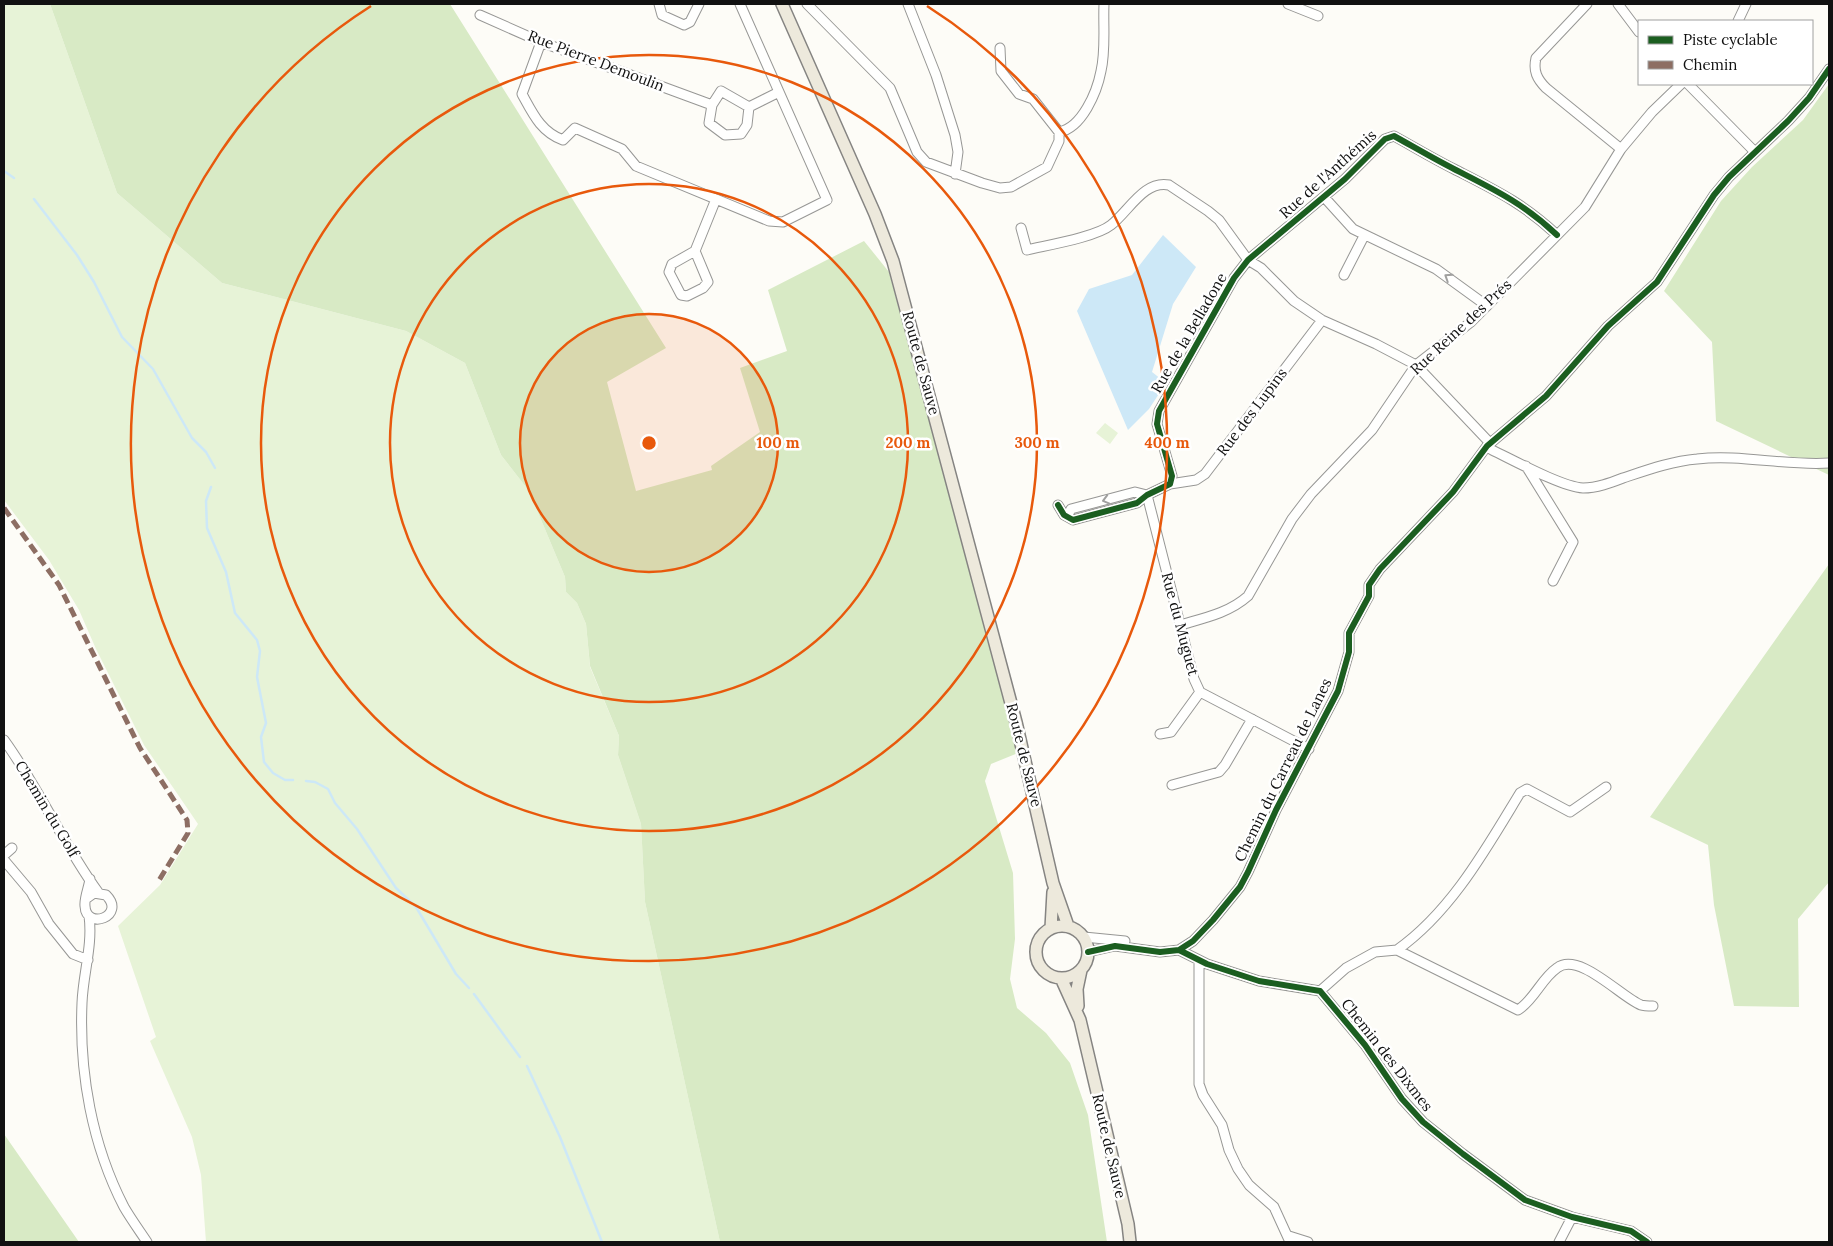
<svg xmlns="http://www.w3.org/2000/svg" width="1833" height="1246" font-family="Lora,serif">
<rect width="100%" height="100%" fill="#fdfcf7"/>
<!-- green -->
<path fill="#e7f3d7" d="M4,4H50L117,193L222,283L406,331L465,363L501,455L529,491L565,577L566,592L577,603L586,624L590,667L619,736L618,755L641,824L645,902L720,1242H206L201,1175L192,1137L150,1041L156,1037L118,926L160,885L198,824L144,745L96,649L79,610L49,560L4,500Z
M1105,423L1118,433L1110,444L1096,433Z"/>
<!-- forest -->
<path fill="#d8eac5" d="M50,4H450L666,348L607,382L636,491L712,470L711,466L760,432L740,368L787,351L768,290L864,241L889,272L1018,753L991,764L985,781L1013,873L1015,939L1010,979L1017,1008L1046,1033L1070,1063L1088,1115L1107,1242H720L645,902L641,824L618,755L619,736L590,666L586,624L577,603L566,592L565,577L529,491L501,455L465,363L406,331L222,283L117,193Z
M1829,84V475L1716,421L1712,342L1664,291L1721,201L1752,167L1803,120Z
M1829,564V882L1798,919L1799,1007L1734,1006L1714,905L1708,845L1650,817Z
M4,1134L79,1242H4Z"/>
<!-- water -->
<path fill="#cde8f7" d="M1163,235L1196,267L1173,304L1152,372L1166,383L1149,409L1128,430L1077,311L1089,289L1132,275Z"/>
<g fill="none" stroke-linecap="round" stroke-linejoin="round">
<!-- stream -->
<path stroke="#cde8f7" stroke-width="2.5" d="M4,171L14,178
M34,199L77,255L94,282L122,337L153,369L192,438L206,452L215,468
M211,487L206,501L207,528L226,572L235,613L257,640L260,651L257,677L266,723L261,737L264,762L273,773L285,780H293
M306,781L315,782L328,789L335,803L357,829L396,888L416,907L456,974L469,988
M474,994L520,1057
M527,1066L560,1137L602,1242"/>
<defs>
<path id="minor" d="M659,4L662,15L684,25L690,22L699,4
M807,4L890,88L917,152L926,162L982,183L1000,188L1011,187L1047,167L1059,141V132C1082,128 1097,92 1101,71C1106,50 1103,25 1104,4
M908,4L936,75L955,135L958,152L955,174
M1288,4L1318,16
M1587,4L1536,58C1533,71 1537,79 1546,88L1621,149
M1618,4L1639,32
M480,15L541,42L712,105L721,91L749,107
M1738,21L1746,4
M541,42L522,94C533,114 541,132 563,140L575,128L622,149L636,166L769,221L783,222L827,200L740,4
M1000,48L1001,71L1019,94L1033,99L1059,132
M1688,84L1755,152
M712,105L709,123L725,135L741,134L747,125L749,107L779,92
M1324,197L1353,229L1436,269L1487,306
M1021,228L1027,250C1048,245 1096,237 1111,225C1129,211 1144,180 1169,185L1208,211L1219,220L1248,260L1261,268L1294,301L1322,320L1376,344L1416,365L1490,443
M695,251L708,282L703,288L687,296L681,295L669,272L672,264L695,251L716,199
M1344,275L1364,236
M1487,446L1492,450C1513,460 1562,487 1583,488C1597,488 1610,483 1623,478C1647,470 1672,461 1697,459C1741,454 1785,466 1829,463
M1526,466L1573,542L1553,581
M1170,484L1196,480L1205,474L1322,320
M1147,495L1194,679L1200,692L1309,749
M1058,505L1064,515L1073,520L1137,503L1147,495L1170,484L1172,476L1157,424L1159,411L1234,278L1248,260L1345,179L1385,139L1394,136C1414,147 1434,159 1454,169C1495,190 1523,203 1557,235
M1068,515L1071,509L1135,492L1147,495
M1180,625C1204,618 1229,613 1248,596L1292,519L1311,494L1372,430L1416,365L1471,322L1585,207L1621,149L1652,112L1681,84
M1160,734L1171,732L1200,692
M4,740C39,788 63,844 98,892
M1172,785L1219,772L1225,765L1252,719
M4,855L12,848
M4,860L31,892L49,924L73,954L88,960
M87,898L94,893L106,895C127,916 86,931 85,906C84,898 89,887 90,879
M89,916C93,945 83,974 82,1003C79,1073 92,1145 124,1207C131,1219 139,1230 147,1242
M1084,937L1125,941
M1179,950L1193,941L1213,920L1240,887L1248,872L1276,810L1338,691L1349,652V633L1369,596V585L1380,569L1453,492L1487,446L1546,396L1608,326L1657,282L1714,195L1729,177L1788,121L1809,98L1829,69
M1397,950C1451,912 1486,849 1520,793L1527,789L1570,812L1606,787
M1088,952L1115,946L1160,952L1179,950L1207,964L1259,981L1320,991L1365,1045L1402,1099L1423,1122L1463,1154L1525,1200L1572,1217L1631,1231L1647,1242
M1199,960V1084L1203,1095L1222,1125L1229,1150L1238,1169L1249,1185L1274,1207L1290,1242
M1320,991L1346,968L1375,952L1397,950L1518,1010C1535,999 1541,979 1557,968C1579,951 1622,998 1641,1005C1644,1006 1649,1006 1653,1006
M1289,1236L1308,1242
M1559,1242L1572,1217"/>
<path id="major" d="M782,4L875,214L893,261L1016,722L1053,883L1068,926
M1036 952a26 26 0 1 1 52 0a26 26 0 1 1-52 0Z
M1051,928L1053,892
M1061,978L1080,1020L1128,1224L1130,1242
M1078,1006L1077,989L1081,970"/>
</defs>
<!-- minor casing -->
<use href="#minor" stroke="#979795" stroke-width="11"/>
<!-- major casing -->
<use href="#major" stroke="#858482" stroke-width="14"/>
<!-- minor -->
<use href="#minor" stroke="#fffffe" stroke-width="9"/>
<!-- major -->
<use href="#major" stroke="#ede9dc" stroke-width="11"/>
<!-- quiet -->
<path stroke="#8d6e63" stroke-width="5" stroke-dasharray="10 5" stroke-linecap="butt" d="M4,508L59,585L140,748L187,820L188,833L158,882"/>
<defs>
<path id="cycleway" d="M1058,505L1064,515L1073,520L1137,503L1147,495L1170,484L1172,476L1157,424L1159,411L1234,278L1248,260L1345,179L1385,139L1394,136C1414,147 1434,159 1454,169C1495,190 1523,203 1557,235
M1179,950L1193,941L1213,920L1240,887L1248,872L1276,810L1338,691L1349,652V633L1369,596V585L1380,569L1453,492L1487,446L1546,396L1608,326L1657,282L1714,195L1729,177L1788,121L1809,98L1829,69
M1088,952L1115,946L1160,952L1179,950L1207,964L1259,981L1320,991L1365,1045L1402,1099L1423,1122L1463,1154L1525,1200L1572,1217L1631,1231L1647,1242"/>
</defs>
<!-- cycleway casing -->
<use href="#cycleway" stroke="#fff" stroke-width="9"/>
<!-- cycleway -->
<use href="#cycleway" stroke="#1b5e20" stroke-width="6"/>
</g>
<!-- one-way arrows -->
<defs><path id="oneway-chevron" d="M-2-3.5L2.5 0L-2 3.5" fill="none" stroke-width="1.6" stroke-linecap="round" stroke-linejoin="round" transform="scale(1.25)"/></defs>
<g stroke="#a0a09f">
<use href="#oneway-chevron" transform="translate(1448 277) rotate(-147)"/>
<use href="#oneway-chevron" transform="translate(1106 500) rotate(165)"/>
</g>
<!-- distance rings -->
<circle cx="649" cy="443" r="129" fill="#e8590c" fill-opacity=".12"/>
<g fill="none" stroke="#e8590c" stroke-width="2.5">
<circle cx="649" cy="443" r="129"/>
<circle cx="649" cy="443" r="259"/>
<circle cx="649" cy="443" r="388"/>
<path d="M927 6A518 518 0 1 1 371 6"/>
</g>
<g text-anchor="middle" stroke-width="5" stroke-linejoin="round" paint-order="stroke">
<!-- street labels -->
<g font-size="15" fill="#111" stroke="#fff">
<text transform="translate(596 61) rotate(21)" y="5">Rue Pierre Demoulin</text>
<text transform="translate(1328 174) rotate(-42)" y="5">Rue de l'Anthémis</text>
<text transform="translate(1461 327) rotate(-43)" y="5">Rue Reine des Prés</text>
<text transform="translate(1189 333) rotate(-60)" y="5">Rue de la Belladone</text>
<text transform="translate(921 363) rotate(75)" y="5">Route de Sauve</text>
<text transform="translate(1252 412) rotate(-53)" y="5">Rue des Lupins</text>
<text transform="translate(1180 624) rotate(75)" y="5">Rue du Muguet</text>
<text transform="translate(1024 755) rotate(76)" y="5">Route de Sauve</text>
<text transform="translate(1283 770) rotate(-64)" y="5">Chemin du Carreau de Lanes</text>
<text transform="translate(47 809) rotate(59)" y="5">Chemin du Golf</text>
<text transform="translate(1387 1055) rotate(52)" y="5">Chemin des Dixmes</text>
<text transform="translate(1109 1146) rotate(77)" y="5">Route de Sauve</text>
</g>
</g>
<circle cx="649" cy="443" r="8" fill="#e8590c" stroke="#fff" stroke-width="2.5"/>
<g font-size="15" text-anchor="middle" font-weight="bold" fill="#e8590c" stroke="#fff" stroke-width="5" stroke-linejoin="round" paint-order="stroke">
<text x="778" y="448">100 m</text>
<text x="908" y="448">200 m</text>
<text x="1037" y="448">300 m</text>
<text x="1167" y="448">400 m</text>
</g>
<!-- border -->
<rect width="1833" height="1246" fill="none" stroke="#111111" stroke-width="10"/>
<!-- legend -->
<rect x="1638" y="20" width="175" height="65" fill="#ffffff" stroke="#a0a0a0"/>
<rect x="1648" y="36" width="25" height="8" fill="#1b5e20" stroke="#a0a0a0"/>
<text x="1683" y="45" font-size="15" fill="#111111">Piste cyclable</text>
<rect x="1648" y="61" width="25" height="8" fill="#8d6e63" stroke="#a0a0a0"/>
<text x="1683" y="70" font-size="15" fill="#111111">Chemin</text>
</svg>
